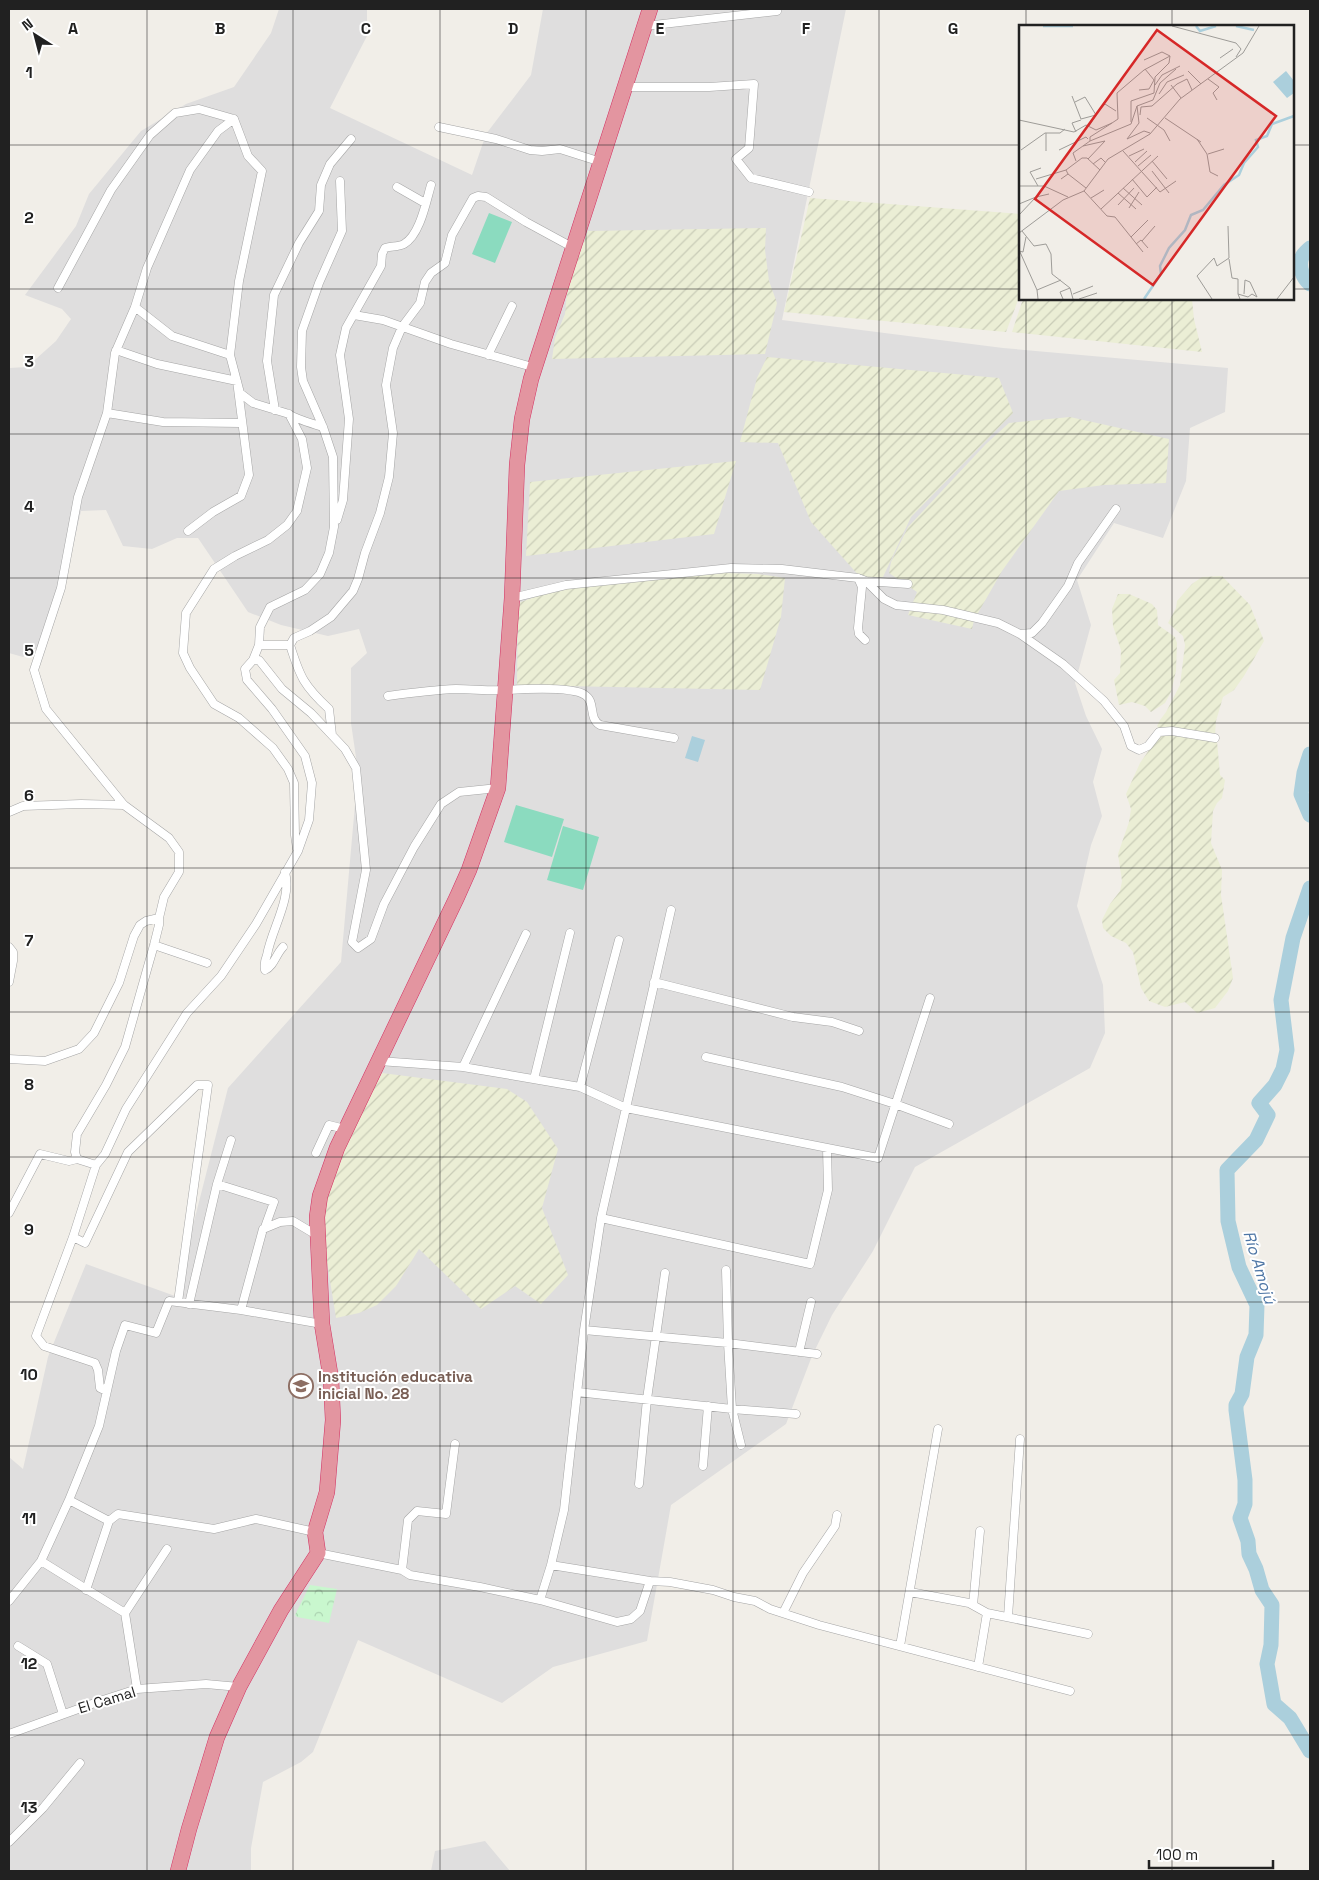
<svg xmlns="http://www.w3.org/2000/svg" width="1319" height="1880" font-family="'Space Grotesk',sans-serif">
<defs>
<pattern id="farmland-furrows" width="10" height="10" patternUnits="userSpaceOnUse" patternTransform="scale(1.25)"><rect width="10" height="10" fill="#ebeed5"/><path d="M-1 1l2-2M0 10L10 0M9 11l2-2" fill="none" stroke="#c9ccb7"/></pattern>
<pattern id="park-crowns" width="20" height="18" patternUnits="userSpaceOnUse" patternTransform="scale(1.25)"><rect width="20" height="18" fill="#c9f7ce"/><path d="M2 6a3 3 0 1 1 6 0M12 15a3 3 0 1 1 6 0" fill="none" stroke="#acd3b1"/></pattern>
</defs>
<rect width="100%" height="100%" fill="#f1eee8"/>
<!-- residential -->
<path fill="#dfdede" d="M279,9H367V36L330,108L472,175L486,134L531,75L543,9H846L782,320L1003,348L1228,368L1225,412L1190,428L1186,481L1163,538L1114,523L1077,580L1091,625L1075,683L1086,716L1102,749L1093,782L1102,816L1091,845L1077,906L1103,985L1105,1033L1090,1068L915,1167L873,1251L832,1315L812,1356L786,1424L671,1505L647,1641L553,1667L502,1703L358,1640L313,1752L301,1762L263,1782L251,1848V1871H9V1457L23,1469L48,1357L86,1264L175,1296L228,1088L341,962L358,771L351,723V668L367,653L359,629L328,636L281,625L248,612L198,538H177L152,549L123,546L106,510L81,511L67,573L46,642L23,657L9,653V368L27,367L56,341L71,319L62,309L25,295L76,226L89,194L141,131L186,104L234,87L271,33Z
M485,1841L510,1871H431L435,1851Z"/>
<!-- farmland -->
<path fill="url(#farmland-furrows)" d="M810,198L1020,214V295L1006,332L784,312Z
M766,228L765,250L769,281L777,303L765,354L552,359L555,338L565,314L568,283L588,231Z
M1023,299H1192L1194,319L1202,352L1012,332Z
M767,357L999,378L1013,413L911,517L883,577L861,578L811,522L778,443L740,442L757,378Z
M1070,417L1169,439L1166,483L1104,485L1059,491L1002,571L974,620L972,629L908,615L917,592L889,573L891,562L908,527L986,444L1009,423Z
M736,461L714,534L526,556L530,482Z
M725,573L758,574L785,578L781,617L760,690L517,685L518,603L560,588Z
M1222,576L1250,605L1264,641L1244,676L1234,690L1223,697L1216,721L1215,735L1160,730L1157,726L1160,720L1166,712L1180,685L1185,645L1183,636L1168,623L1176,608L1177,601L1192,584L1202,577Z
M1118,594H1129L1152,604L1157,610L1158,625L1175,637L1177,643L1176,671L1171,692L1165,703L1151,712L1145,706L1132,702L1119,705L1114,680L1120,673L1121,650L1113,626L1112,609Z
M1161,733L1217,741L1220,775L1225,780L1222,798L1217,803L1213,811L1211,843L1222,870L1221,895L1233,978L1228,991L1215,1008L1197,1013L1185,1002L1165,1007L1149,1001L1141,988L1133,952L1126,943L1111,936L1103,928L1102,920L1110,904L1120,891L1122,881L1118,854L1129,822L1131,809L1126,794L1140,763Z
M382,1073L507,1089L527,1102L558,1149L542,1208L568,1275L541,1304L515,1286L481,1309L419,1249L396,1286L377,1305L359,1313L336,1318L323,1237L328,1179L354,1120Z"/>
<!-- park -->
<path fill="url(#park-crowns)" d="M310,1585L337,1589L329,1623L297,1617L295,1615Z"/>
<!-- pitch -->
<path fill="#8bdbbf" d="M489,213L512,222L495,263L472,254Z
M516,805L564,819L552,857L504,842Z
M563,826L599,837L583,890L547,880Z"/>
<!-- water -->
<path fill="#abcfdc" d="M692,736L705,740L698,762L685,758Z"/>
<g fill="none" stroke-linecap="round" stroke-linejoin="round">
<!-- river -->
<path stroke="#abcfdc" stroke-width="15" d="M1310,248C1308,250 1303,254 1302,257C1298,267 1303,278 1310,284
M1310,754L1304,773L1301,794L1310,815
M1310,888L1293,938L1281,1000L1287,1050L1283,1069L1275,1085L1259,1103L1268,1115L1256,1140L1227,1170L1228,1221L1239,1267L1257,1305L1256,1335L1247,1357L1242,1394L1236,1405V1410L1245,1480V1504L1240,1518L1248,1541L1249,1554L1256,1569L1262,1590L1272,1605L1271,1645L1267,1664L1274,1704L1290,1718L1310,1751"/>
<defs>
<path id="street" d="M645,26L777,11
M625,87H709L754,84L749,148L736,159L751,178L809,192
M439,127L496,139L530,150L542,151L560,149L601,162
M397,187L425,203
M58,288L111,190L150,135L175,113L199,109L234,119L248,156L262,171L239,281L230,355L240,393L253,403L289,414L302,439L307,468L297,511L287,525L268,540L235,556L214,569L186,613L183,653L190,668L214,704L239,718L273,748L288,769L294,783L295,835L297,849
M135,307L172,336L230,355
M354,315L383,320L451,344L536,368
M116,350L157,364L237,381L249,475L241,496L213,512L188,531
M488,355L512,306
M275,410L267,361L274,295L299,243L319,211L321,185L330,164L351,139
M107,413L163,422L241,423
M289,414C295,419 314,424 323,427
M337,520L343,500L349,419L340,355L346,328L381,266L382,254L385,248C392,246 398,247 404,244C420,235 426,202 431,185
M858,578L862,587L858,628L859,634L865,640
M866,581L884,599L896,605L943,610L998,623L1020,634L1063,664L1104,701L1124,726L1131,746L1139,750L1148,746L1159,732L1172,731L1215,738
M512,598L566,585L731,568L782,569L858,578L866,581L908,584
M1020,634L1032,633L1042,623L1068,586L1078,563L1116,509
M259,645H290
M253,660L259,645L260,627L270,607L305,590L320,574L329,553L334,527L333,457L323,427L303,381L301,367L302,331L319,283L342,231L340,181
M388,696C410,693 433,690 456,689C473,689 489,691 506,690C523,689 572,686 585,695C596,702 588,718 600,725L674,738
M332,735L329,709C304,686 300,677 290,645L294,638L310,631L331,617L353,591L358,579L365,553L380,513L389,477L393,433L386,385L393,348L402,327L420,303L425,282L431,273L445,263L452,235L473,198L478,196L486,197L526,222L572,247
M9,812L23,806L81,804L124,805
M159,918L164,897L179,872V852L169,838L124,805L46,709L34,670L61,588L78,497L107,413L115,353L135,307L147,268L190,170L218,131L234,119
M154,945L207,963
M9,947L13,952V961L9,982
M283,947C276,954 274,966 265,970C264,965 265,960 267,955C272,928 292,899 285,872
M654,982L793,1017L832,1022L859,1031
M706,1057L842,1087L895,1104L949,1124
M9,1059L45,1061L79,1049L94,1033L119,983L134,936L140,925L146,921L159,918V925L154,945L125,1047L106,1085L77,1134L75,1152L77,1159L96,1165L105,1154L126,1109L187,1013L221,976L256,924L298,851L309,820L312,783L305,756L272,709L247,680L245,669L253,660H259L282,689L311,713L345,749L356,768L366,870L352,942L358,948L371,939L384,904L414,847L441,804L459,792L498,788
M379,1061L463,1067L580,1087L626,1108L878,1158L930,998
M463,1067L526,934
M534,1079L570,933
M580,1087L619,940
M316,1153L329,1125L345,1129
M96,1165L73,1237L36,1336L44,1346L95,1363L98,1370L100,1388L106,1391L107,1387
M217,1184L274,1202L265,1227
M9,1213L40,1154L69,1161L77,1159
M601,1218L810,1264L828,1190L827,1148
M73,1237L85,1243L128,1152L197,1085H208L178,1302
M726,1270L728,1343L732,1409L741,1445
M189,1304L217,1184L231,1140
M241,1310L263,1229L280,1222L293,1221L318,1236
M584,1330L728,1343L817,1354
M799,1352L811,1302
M577,1392L732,1409L796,1414
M703,1466L708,1406
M639,1484L647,1399L665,1273
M109,1521L118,1514L214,1529L256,1519L315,1532
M318,1553L402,1570L410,1575L480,1587L540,1600L617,1622L631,1619L640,1611L650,1581L670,1582L713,1590L734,1597L755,1601L770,1609L819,1625L1070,1691
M41,1561L125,1613L137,1689
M551,1565L650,1581
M402,1570L408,1520L417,1511L446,1514L455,1444
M86,1590L109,1521L69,1500L99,1426L116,1351L125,1325L156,1333L169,1301L241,1310L322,1324
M910,1592L969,1603L987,1613
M540,1600L551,1565L564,1510L584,1330L601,1218L671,910
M9,1601L41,1561L69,1500
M973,1605L980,1531
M125,1613L167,1549
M783,1613L803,1573L835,1526L837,1515
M1008,1617L1020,1439
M18,1646L47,1664L63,1714
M900,1646L938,1429
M978,1667L987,1613L1088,1634
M9,1734L103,1700L137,1689L206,1684L239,1687
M9,1842L43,1808L80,1763"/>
<path id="highway" d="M178,1871L189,1829L217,1737L239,1687L281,1610L318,1553L315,1532L327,1492L333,1420L331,1379L322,1324L317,1217L320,1196L337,1148L457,897L469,870L498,788L512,598L517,465L522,419L531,379L650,9"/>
</defs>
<!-- street casing -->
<use href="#street" stroke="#a5a5a5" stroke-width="9"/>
<!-- highway casing -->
<use href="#highway" stroke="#d33162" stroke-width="16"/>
<!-- street -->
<use href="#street" stroke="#fff" stroke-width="8"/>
<!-- highway -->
<use href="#highway" stroke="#e395a0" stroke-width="15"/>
</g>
<!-- grid -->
<path fill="none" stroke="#212121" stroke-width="1" stroke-opacity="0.55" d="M147,9V1871M293,9V1871M440,9V1871M586,9V1871M733,9V1871M879,9V1871M1026,9V26M1172,9V26M9,145H1020M1293,145H1310M9,289H1020M1293,289H1310M1026,299V1871M1172,299V1871M9,434H1310M9,578H1310M9,723H1310M9,868H1310M9,1012H1310M9,1157H1310M9,1302H1310M9,1446H1310M9,1591H1310M9,1735H1310"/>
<!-- icons -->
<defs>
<symbol id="school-ring" viewBox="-11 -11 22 22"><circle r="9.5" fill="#fff" stroke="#8d6e63" stroke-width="1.5"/><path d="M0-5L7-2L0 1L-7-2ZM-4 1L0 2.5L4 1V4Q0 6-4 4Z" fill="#8d6e63"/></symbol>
</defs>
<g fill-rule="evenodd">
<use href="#school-ring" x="287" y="1372" width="28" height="28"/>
</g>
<g text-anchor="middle" stroke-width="4" stroke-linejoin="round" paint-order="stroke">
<!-- education labels -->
<g font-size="15" font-weight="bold" fill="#785e54" stroke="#fff" text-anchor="start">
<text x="318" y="1382">Institución educativa<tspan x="318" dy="17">inicial No. 28</tspan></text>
</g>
<!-- street labels -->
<g font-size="15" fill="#212121" stroke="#fff">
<text transform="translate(107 1700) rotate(-17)" y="5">El Camal</text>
</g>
<!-- water labels -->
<g font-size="16" font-style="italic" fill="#4e76a5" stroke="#fff">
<text transform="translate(1260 1267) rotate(73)" y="6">Río Amojú</text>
</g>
</g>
<!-- overview -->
<g transform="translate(1019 25)">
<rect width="275" height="275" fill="#f1eee8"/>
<path d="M267,46L275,56V68L268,73L254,57Z" fill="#abcfdc"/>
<path fill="none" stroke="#abcfdc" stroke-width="2.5" d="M24,1H54M177,1L181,6L197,1M217,1L235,5M125,274L142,249L141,241L150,223L166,205L172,190L184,185L205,160L220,150L225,138L239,122L237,115L248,111L253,99L275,91"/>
<path fill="none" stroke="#9e9c98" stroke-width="1" d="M153,1L217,18L222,24L217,32M201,33L214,24M169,46L182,59M189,54L200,62L194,68L198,75M136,60L143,50L161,41M152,60L162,73M120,65L130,64L135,55L126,44M140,69L148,57L165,50M53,71L62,94L77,90L70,101M56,77L66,72L77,90M118,81L134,75L141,58L157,44M77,89L86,79L97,86M121,90L122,82L133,81L158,59L168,54L173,65M128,93L145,105L151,116M146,93L182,117M0,95L55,107L67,100L77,105L93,98L71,112V116L112,99L118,81L120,98L108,114L125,106L131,108M112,97V76L135,68L136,52L150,38L151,31L143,27L125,35M93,98L99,94L98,68L125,45L151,31M57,107L53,98L62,95M178,114L188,129L191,147L199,151M64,121L86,116L69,134M2,125L26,108H41L46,104M40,125L67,112L69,114M27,126V108M104,126L141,167L157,156M189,129L205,124M110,131L125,124M57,136L54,128L71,116M133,136L148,154M116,137L128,126M74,139L82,133L86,137M119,141L132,130M133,146L150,168M49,149L67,163M17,154L47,145M42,154L49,149L47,145L63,133H68L81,145M113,154L128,172L138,162M0,161H25L49,172M19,161L11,147L22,143M104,163L123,180M65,166L88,191L96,192L124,227M99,168L117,184M72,173L85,165M0,179L17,172M99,180L115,163M110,183L120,167M82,184L139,131M0,190L17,172L30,169M3,206L15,221L27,219L32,229L33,249L51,263L54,274M0,208L44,175L65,166L89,134L131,109L161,74L224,28L240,1M112,212L129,195M123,216L136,201M117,219L122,215L129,223M0,226L4,227L7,212M1,227L18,265L19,274M210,234L213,253L219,254V269M18,265L42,255M54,269L74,261M44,274L41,267L51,263M60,274L78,268M193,274L178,251L195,233L198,241L210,233L209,201M221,274L219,269L229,272L233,269L238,272L231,257L226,255L225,269M258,274L275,252"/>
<path fill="#d62828" fill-opacity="0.15" stroke="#d62828" stroke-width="2.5" d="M138,5L257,91L134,260L16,174Z"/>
<rect width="275" height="275" fill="none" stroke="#212121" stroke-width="2.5"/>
</g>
<g font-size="16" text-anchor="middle" font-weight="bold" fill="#212121" stroke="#fff" stroke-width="4" stroke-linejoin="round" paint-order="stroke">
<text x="73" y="34">A</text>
<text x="220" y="34">B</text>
<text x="366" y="34">C</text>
<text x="513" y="34">D</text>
<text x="660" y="34">E</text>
<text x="806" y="34">F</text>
<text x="953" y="34">G</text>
<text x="29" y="78">1</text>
<text x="29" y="223">2</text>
<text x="29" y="367">3</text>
<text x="29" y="512">4</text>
<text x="29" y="656">5</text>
<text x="29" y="801">6</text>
<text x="29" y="946">7</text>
<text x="29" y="1090">8</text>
<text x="29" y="1235">9</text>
<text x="29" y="1380">10</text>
<text x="29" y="1524">11</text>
<text x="29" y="1669">12</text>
<text x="29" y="1813">13</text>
</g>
<!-- border -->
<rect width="1319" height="1880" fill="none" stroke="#212121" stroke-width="20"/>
<!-- north arrow -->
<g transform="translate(35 35) rotate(324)" stroke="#ffffff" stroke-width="4" paint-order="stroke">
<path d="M0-4L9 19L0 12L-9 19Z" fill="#212121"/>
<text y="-8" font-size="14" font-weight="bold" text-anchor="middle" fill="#212121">N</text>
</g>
<!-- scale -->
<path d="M1149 1860v8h124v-8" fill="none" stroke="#212121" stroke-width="2.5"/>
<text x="1156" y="1860" font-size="15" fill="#212121" stroke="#ffffff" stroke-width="4" paint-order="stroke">100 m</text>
</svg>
